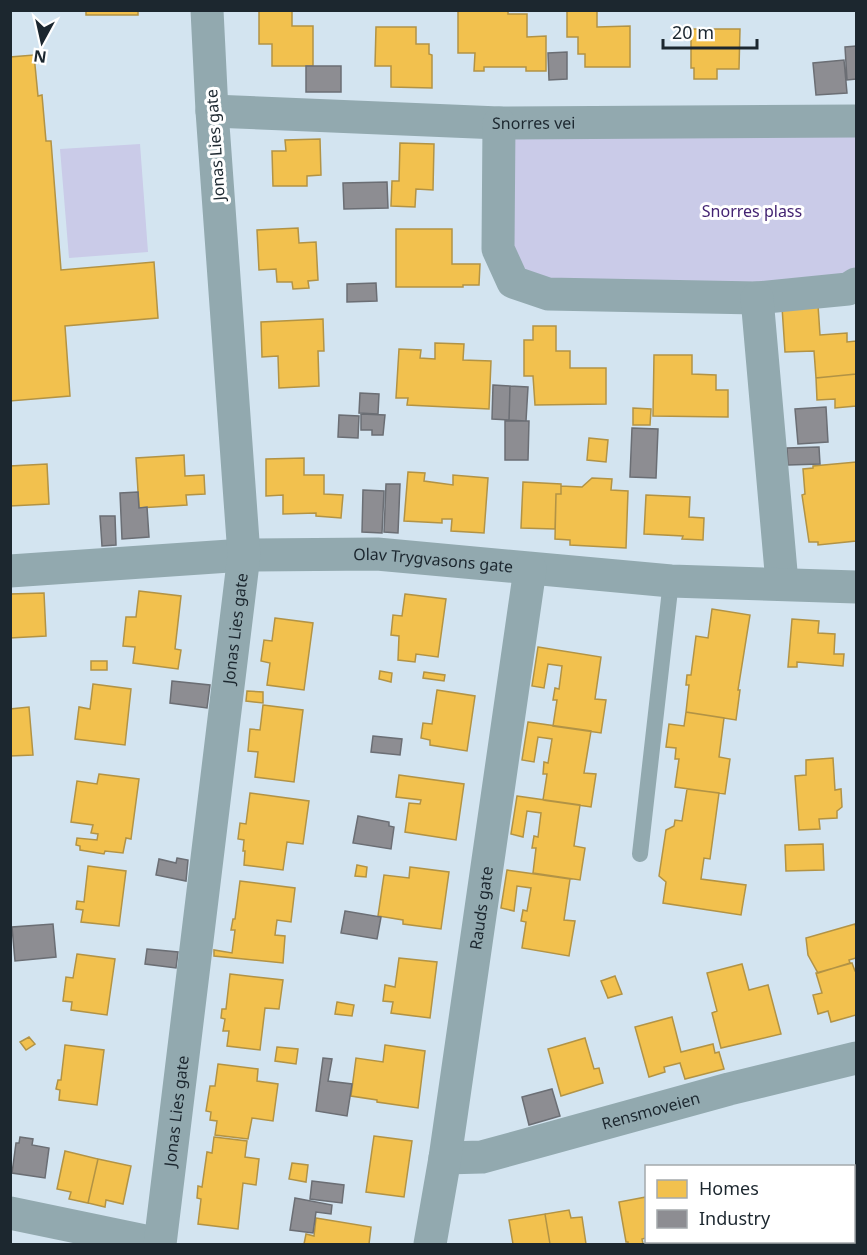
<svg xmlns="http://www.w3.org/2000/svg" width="867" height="1255" font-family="'Noto Sans',sans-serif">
<rect width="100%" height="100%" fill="#d3e4f0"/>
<!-- green -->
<path fill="#cacbe8" d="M856,121V284L513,282L499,123Z
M140,144L148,252L69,258L60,149Z"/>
<!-- homes -->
<path fill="#f2c14e" stroke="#b29345" stroke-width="1.5" d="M86,10H138V15H86Z
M458,10H508V14H527V37L546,36V71H526V67H484V71H474L475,53H458Z
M567,10H597V27L630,26V67H585V54H578V37H567Z
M259,11H292V26H313V66H272V44H259Z
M376,27H416V44H429V54L432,55V88L391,87V66H375Z
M691,29H740L739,69H717V79H694V68H691Z
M34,55L38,96L42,95L46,141H51L61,270L154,262L158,318L65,326L70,396L10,401V57Z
M320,139L321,175L307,176V186H273L272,151H286L285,140Z
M400,143L434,144L433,190L416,189L415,207L391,206L392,181H399Z
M298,228L299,243L316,242L318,280L308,281L309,288L293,289L292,282H277L276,269L259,270L257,230Z
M396,229H452V264H480L479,285H463V287H396Z
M818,305L820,335L847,333V342L856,341V374L816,378L814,351L785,352L782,307Z
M323,319L324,351H318L319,386L279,388L278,356L262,357L261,322Z
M533,326H556V351H570V368H606V404L535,405L533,376H524V340H533Z
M435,343L464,344L463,360L491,361L489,409L407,405L408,398H396L399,349L421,350L420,358L435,359Z
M654,355H692V374L716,375V390H728V417L653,416Z
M856,374V406L835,408V399L817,400L816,378Z
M633,408L651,409L650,425H633Z
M589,438L608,440L606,462L587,460Z
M184,455L185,476L204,475L205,494L186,495L187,505L139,508L136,458Z
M304,458V475H324V494L343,495L341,518L316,516V513L283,514V495L266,496V459Z
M856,462V541L818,545V542H809L802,495L805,494L803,469L813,468V466Z
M47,464L49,504L10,506V466Z
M408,472L425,473L424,481L453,485V475L488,478L484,533L451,531L452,519H442V523L404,521Z
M592,478L612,479L611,490L628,491L626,548L570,545V540L555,539L556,494H561V486L582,487Z
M523,482L561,484V494H556L555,529L521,528Z
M646,495L690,497L689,517L704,518L703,540L682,539L683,536L644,534Z
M139,591L181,596L175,649L181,650L178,669L133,663L135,647L123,646L126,617H136Z
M44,593L46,636L10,638V594Z
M405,594L446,599L438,657L416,654L415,662L398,660L399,636L391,635L393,615L402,616Z
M712,609L750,615L738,690H740L736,720L686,712L689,685H686L687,675H691L696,636L708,638Z
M275,618L313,623L304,690L267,685L270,663L261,661L264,640L272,641Z
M792,619L819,621L818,633L835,634L834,654H844L843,666L797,662V667H788Z
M538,647L601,657L595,699L606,700L601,733L553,726L557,700H553L555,688L559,689L562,666L548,664L544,688L532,686Z
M91,661H107V670H91Z
M380,671L392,673L391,682L379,679Z
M424,672L445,675L444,681L423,678Z
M93,684L131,689L125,745L75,739L79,707L90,709Z
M437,690L475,696L467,751L430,745V740L421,738L423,723L432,724Z
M247,691L263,692V703L246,701Z
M263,705L303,710L294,782L255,777L258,752L248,751L250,729L260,730Z
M29,707L33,755L10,756V709Z
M686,712L724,718L719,757L730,759L725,794L675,787L679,759H675L676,748L666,747L669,724L684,726Z
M528,722L591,731L584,773L596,774L591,807L543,800L547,774H543L544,762L548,763L552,739L538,737L534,762L522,760Z
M833,758L835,790L841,789L842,807L837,811V818L819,819L820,829L799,830L795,776L806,775V760Z
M99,774L139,779L131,839L126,838L123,853L105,851L104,854L80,850V846L76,845L77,838L97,840L98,834L91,833L93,825L71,822L77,781L97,784Z
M399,775L464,784L456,840L405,832L409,803L420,804L421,800L396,797Z
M687,789L719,793L710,859L704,858L701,879L746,885L741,915L663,903L666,882L659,876L666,830L674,826L675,820L682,821Z
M250,793L309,801L303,844L287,842L283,870L244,865L245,851H243L244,840L238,839L240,823L246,824Z
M517,796L580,805L574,846L585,848L580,880L533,873L536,848H532L534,836L538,837L541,813L527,811L523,837L511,834Z
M823,844L824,870L786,871L785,845Z
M357,865L367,867L366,877L355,876Z
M88,866L126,871L119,926L81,922L83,910L76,909L77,901L84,902Z
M410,867L449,872L441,929L403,924V920L378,916L384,875L409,878Z
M507,870L570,879L564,920L575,921L569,956L522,948L526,922L521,921L523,910L527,911L531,888L517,886L514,911L501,908Z
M240,881L295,888L291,922L277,920L275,935L285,936L283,963L214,956V950L232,953L235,930H231L233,919H235Z
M855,924L856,928V958L849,960L850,963L818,973L808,955L806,938Z
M77,954L115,959L107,1015L71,1010L72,1002L63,1001L66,977L73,978Z
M399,958L437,962L430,1018L391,1013L393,1002L383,1001L385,985L395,987Z
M852,963L855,971H856V1015L831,1022L828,1011L818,1014L813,995L822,993L816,973Z
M742,964L749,990L768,985L781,1034L721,1048L712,1013L717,1011L707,973Z
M230,974L283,980L279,1009L265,1008L260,1050L227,1046L229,1031H223L225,1019L221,1018L222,1009H226Z
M615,976L622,994L608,998L601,981Z
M337,1002L354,1005L352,1016L335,1014Z
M672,1017L681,1052L713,1044L715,1053L719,1052L724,1069L685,1079L680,1063L664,1067L665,1072L649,1077L635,1027Z
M29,1037L35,1044L26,1050L20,1042Z
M585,1038L594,1069L599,1068L603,1083L561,1096L548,1049Z
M65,1045L104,1050L97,1105L59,1100L60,1090L56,1089L58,1080H61Z
M385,1045L425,1051L418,1108L377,1102V1100L351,1096L356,1058L383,1062Z
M277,1047L298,1049L296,1064L275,1061Z
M218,1064L258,1069L257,1081L278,1084L273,1121L252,1118L248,1139L215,1135L217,1121L210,1120L211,1112L206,1111L210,1086H215Z
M374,1136L412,1141L404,1197L366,1192Z
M214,1137L247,1141L245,1157L259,1159L256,1185L243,1183L238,1229L198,1224L201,1199L197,1198L198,1186L202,1187L207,1152L212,1153Z
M65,1151L98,1159L88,1203L69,1199L71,1192L57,1189Z
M98,1159L131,1166L123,1204L106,1200L105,1207L88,1203Z
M292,1163L308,1165L306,1182L289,1179Z
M646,1197V1238L642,1239L643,1244H628V1242H626L619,1202Z
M569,1210L571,1218L582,1217L586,1244H550L545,1214Z
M545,1214L550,1244H513L509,1220Z
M316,1218L371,1227L369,1244H304L306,1234L314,1236Z"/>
<!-- industry -->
<path fill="#8d8d92" stroke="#6b6e74" stroke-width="1.5" d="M856,46V79L847,80L845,47Z
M567,52V79L549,80L548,53Z
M844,60L847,93L816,95L813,63Z
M306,66H341V92H306Z
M387,182L388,208L344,209L343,183Z
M376,283L377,301L347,302V284Z
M493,385L510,386L509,420L492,419Z
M510,386L528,387L526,421L509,420Z
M360,393L379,394L378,414L359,413Z
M826,407L828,442L798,444L795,409Z
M361,414L385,415L383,435H372V430H361Z
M339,415L359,416L358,438L338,437Z
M505,421H529L528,460H505Z
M632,428L658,429L656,478L630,477Z
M819,447L820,464L788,465L787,448Z
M386,484H400L398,533L384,532Z
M363,490L384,491L382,533L362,532Z
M138,492L139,508L147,507L149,537L122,539L120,493Z
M100,516H115L116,545L102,546Z
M172,681L210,685L207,708L170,703Z
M373,736L402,739L400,755L371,752Z
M358,816L389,822V826L394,827L391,849L353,843Z
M177,858L188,860L186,881L156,875L159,859L176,863Z
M345,911L381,917L377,939L341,933Z
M53,924L56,957L15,961L12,927Z
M147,949L178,952L176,968L145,964Z
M323,1058L332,1059L328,1081L352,1084L347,1116L316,1111Z
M552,1089L560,1116L529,1125L522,1097Z
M20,1137L33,1139L32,1145L49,1148L45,1178L12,1173L16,1143H19Z
M312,1181L344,1185L342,1203L310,1199Z
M295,1198L332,1205L331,1214L316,1212L313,1233L290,1230Z"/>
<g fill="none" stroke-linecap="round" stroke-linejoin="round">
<!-- service -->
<path stroke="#92a9af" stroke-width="16" d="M640,854L671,581"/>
<!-- minor -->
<g stroke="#92a9af" stroke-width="33">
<path id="s1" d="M212,111L499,123L856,121"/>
<path d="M499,123L498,249L513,282L548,294L757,298L848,289L856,284"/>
<path d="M757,298L782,583"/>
<path id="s2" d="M10,571L244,555L377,554L671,581L856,587"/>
<path id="s3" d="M445,1158L482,1157L729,1089L856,1058"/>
<path d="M10,1213L159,1244"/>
<path id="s4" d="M160,1244L244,555L212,111L207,10"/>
<path id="s5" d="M430,1244L445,1158L530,569"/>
</g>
</g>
<g text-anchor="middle" stroke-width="6" stroke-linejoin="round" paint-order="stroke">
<!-- street labels -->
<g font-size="16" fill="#1c272f" stroke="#fff">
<text dy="6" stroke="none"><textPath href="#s1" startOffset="322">Snorres vei</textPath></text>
<text transform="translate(215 145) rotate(-94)" y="6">Jonas Lies gate</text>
<text dy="6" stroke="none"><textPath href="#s2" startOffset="424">Olav Trygvasons gate</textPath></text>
<text dy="6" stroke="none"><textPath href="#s4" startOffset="620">Jonas Lies gate</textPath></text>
<text dy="6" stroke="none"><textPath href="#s5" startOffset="340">Rauds gate</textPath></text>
<text dy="6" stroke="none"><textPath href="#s4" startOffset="134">Jonas Lies gate</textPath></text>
<text dy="6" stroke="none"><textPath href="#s3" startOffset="212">Rensmoveien</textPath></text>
</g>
<!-- park labels -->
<g font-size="16" fill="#432372" stroke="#fff">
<text x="752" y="217">Snorres plass</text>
</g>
</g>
<!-- border -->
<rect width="867" height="1255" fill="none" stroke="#1c272f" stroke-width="24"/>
<!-- legend -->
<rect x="645" y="1165" width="210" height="78" fill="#ffffff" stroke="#a4a9ac" stroke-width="1.5"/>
<rect x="657" y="1180" width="30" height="18" fill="#f2c14e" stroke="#a4a9ac" stroke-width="1.5"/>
<text x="699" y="1195" font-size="18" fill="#1c272f">Homes</text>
<rect x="657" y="1210" width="30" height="18" fill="#8d8d92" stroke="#a4a9ac" stroke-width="1.5"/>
<text x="699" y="1225" font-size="18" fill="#1c272f">Industry</text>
<!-- north arrow -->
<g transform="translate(42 42) rotate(188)" stroke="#ffffff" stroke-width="4.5" paint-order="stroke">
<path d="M0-4.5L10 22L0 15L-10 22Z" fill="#1c272f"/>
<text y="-9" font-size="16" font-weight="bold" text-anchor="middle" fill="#1c272f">N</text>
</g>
<!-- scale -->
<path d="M663 39v9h94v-9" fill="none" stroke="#1c272f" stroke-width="3"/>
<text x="672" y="39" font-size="18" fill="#1c272f" stroke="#ffffff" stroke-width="4.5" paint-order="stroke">20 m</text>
</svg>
